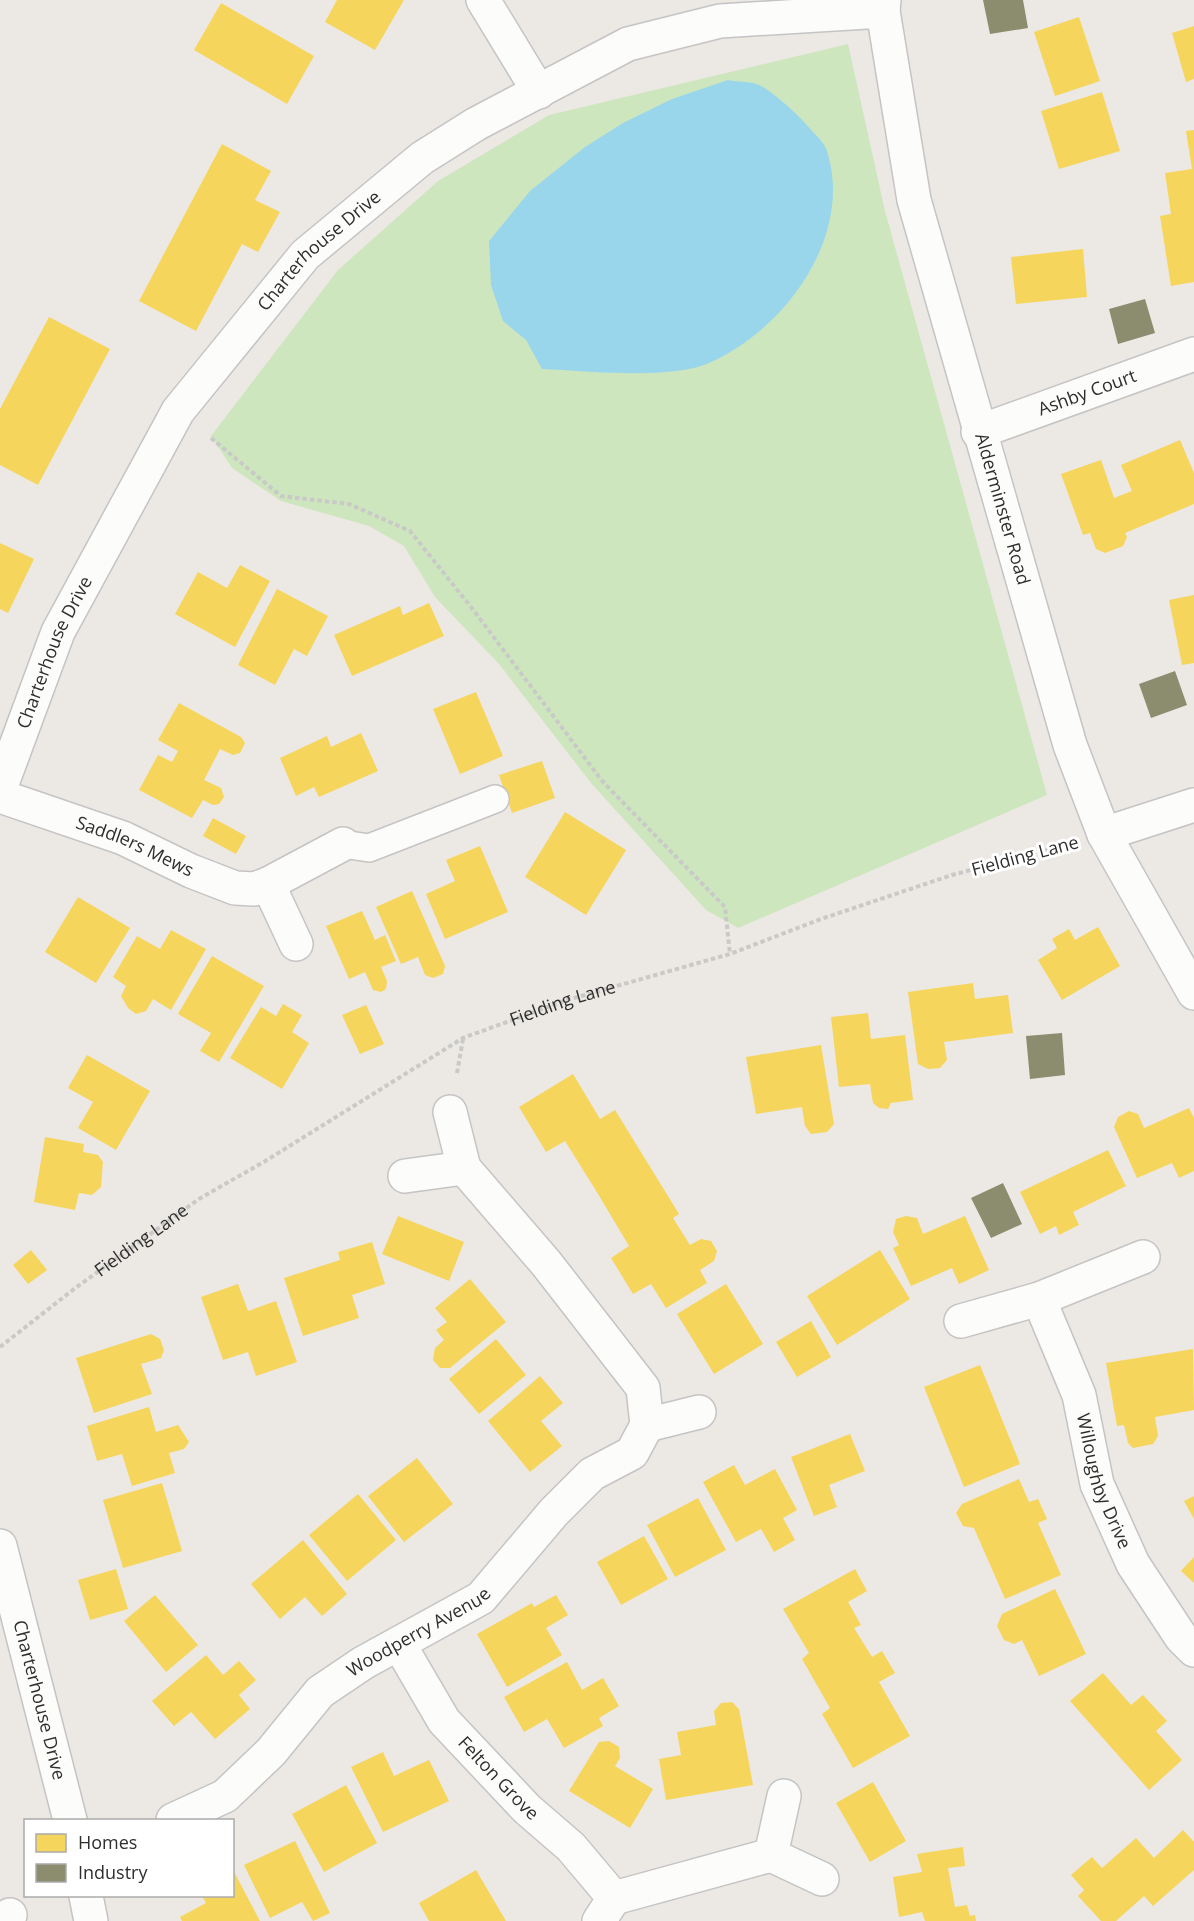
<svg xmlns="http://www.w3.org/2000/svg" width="1194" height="1921" font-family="'Open Sans',sans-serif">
<rect width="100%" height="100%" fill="#ece8e4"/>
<!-- green -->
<path fill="#cee6be" d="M848,44L885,211L1047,795L738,928L706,910L591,783L499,664L435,597L404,546L369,526L281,501L232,468L211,436L338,270L438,181L549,115Z"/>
<!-- water -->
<path fill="#99d6ec" d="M728,80C737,82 750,81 759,85C772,91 795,112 805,123C811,131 824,141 827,151C854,236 785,330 709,363C670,380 587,371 542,369L526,340L503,321L491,285L489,241L530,191L585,147L623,123L672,99Z"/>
<!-- homes -->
<path fill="#f6d55c" d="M337,0H404L375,50L325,22Z
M221,3L314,56L287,104L194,50Z
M1079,17L1100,81L1055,96L1034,32Z
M1194,26V79L1186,82L1172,33Z
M1102,92L1120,151L1059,169L1041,111Z
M1194,130V282L1171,286L1160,216L1171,214L1165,173L1192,169L1186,131Z
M222,144L271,171L255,200L280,212L258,252L242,244L196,331L139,301Z
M1083,249L1087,297L1016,304L1011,257Z
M49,317L110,349L38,485L0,465V409Z
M1180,440L1194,473V504L1125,533L1127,537L1123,546L1105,553L1096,549L1090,533L1083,535L1061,474L1101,460L1114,498L1132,491L1121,465Z
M0,543L34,559L8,613L0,609Z
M240,565L270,581L235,647L175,614L198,572L227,588Z
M277,589L328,616L307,656L294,649L275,685L238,665Z
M1194,595V663L1182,665L1169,600Z
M429,603L444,636L352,676L334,635L400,606L403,615Z
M476,692L503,756L460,774L433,709Z
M179,703L241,737L245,743L240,753L233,755L220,749L204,780L221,788L224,797L219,804L213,805L203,800L192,818L139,790L158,755L172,762L178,751L158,740Z
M361,733L378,771L319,797L314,787L296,796L280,758L327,736L331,747Z
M542,761L555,798L512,813L499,775Z
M565,812L626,850L586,915L525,877Z
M213,818L246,836L236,854L203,836Z
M480,846L508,912L445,939L426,894L455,881L446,860Z
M412,891L445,966L443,974L433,978L425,975L418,957L401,964L376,907Z
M78,897L130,928L96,983L45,952Z
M362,911L375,940L385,935L396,961L381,967L387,981L386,989L381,992L373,990L365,972L349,979L326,926Z
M1098,927L1120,966L1062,1000L1038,960L1057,948L1052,939L1069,929L1075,940Z
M171,930L206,949L171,1010L153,999L146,1011L136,1014L128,1008L121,996L126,986L113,977L137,936L160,949Z
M212,956L264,986L219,1062L200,1051L211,1033L178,1014Z
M973,983L975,999L1008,995L1013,1033L944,1042L947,1060L940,1068L928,1069L918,1064L908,992Z
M283,1004L302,1015L292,1032L309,1043L282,1089L230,1058L261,1007L276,1016Z
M366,1005L384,1044L360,1054L342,1015Z
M868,1013L871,1039L905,1035L913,1100L891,1103L888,1109L879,1108L873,1103L870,1084L839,1087L831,1017Z
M821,1045L834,1124L827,1132L811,1134L805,1126L802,1107L756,1114L746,1057Z
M87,1055L150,1091L116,1150L78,1128L93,1102L68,1088Z
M573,1074L600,1119L615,1110L679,1214L673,1218L690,1245L701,1239L711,1241L717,1251L714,1261L700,1270L707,1283L666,1308L651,1284L633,1294L611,1258L629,1246L595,1189L565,1141L546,1152L519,1107Z
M1189,1108L1194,1118V1171L1179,1178L1172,1163L1137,1178L1114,1127L1118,1117L1129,1111L1138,1114L1144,1128Z
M45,1137L84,1144L83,1152L98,1155L103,1162L101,1187L92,1195L79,1193L75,1210L34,1202Z
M1108,1150L1126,1186L1073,1212L1079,1225L1059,1235L1056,1226L1040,1234L1020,1192Z
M398,1216L464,1242L449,1281L382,1254Z
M906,1216L917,1218L923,1234L965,1216L989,1270L959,1284L952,1268L911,1286L893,1248L899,1245L893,1232L896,1219Z
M372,1242L385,1284L352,1295L359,1318L303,1336L284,1278L340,1260L338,1252Z
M31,1250L47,1270L28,1284L13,1265Z
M880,1250L910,1299L837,1345L807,1296Z
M470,1279L506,1322L450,1368H440L433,1360L435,1348L444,1340L436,1330L447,1322L435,1308Z
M238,1284L248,1311L276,1301L297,1362L256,1376L248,1352L223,1360L201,1297Z
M726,1284L763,1344L714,1374L677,1314Z
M811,1321L831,1357L797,1377L776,1342Z
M151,1334L160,1339L164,1350L161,1358L141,1364L152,1394L94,1413L76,1358Z
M496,1339L526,1375L479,1414L449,1379Z
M1193,1349L1194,1410L1155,1417L1158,1436L1153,1444L1133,1448L1128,1443L1124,1425L1117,1426L1106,1363Z
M980,1365L1020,1464L964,1487L924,1387Z
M540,1376L563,1403L541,1421L562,1446L530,1472L488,1421Z
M149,1407L156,1432L178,1425L189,1442L184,1449L169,1453L175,1473L132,1486L122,1454L97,1461L87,1426Z
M850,1434L865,1471L829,1485L837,1507L814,1516L791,1457Z
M417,1458L453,1504L404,1542L368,1496Z
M734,1465L745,1485L775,1469L797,1510L783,1518L795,1540L774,1552L761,1529L736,1542L703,1482Z
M1019,1479L1029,1502L1038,1499L1047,1519L1038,1523L1061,1575L1005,1599L974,1528L963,1526L956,1513L962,1504Z
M162,1483L182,1551L123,1568L103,1500Z
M358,1494L396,1540L347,1581L309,1535Z
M1194,1496V1519L1184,1501Z
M698,1498L726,1550L675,1577L647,1525Z
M644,1536L668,1579L621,1605L597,1562Z
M303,1540L347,1594L322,1616L305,1597L280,1619L251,1584Z
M1194,1557V1583L1181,1571Z
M116,1569L128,1609L90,1620L78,1580Z
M855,1569L867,1591L848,1602L861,1625L854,1628L872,1657L882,1651L895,1673L879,1682L910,1736L853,1768L822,1714L830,1708L802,1659L809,1653L783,1609Z
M1055,1589L1086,1654L1039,1676L1022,1640L1014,1644L1004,1640L997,1626L1002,1614Z
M155,1595L198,1645L166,1672L124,1621Z
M556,1595L568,1615L546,1628L562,1655L507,1687L477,1634L532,1603L534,1607Z
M206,1655L223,1675L239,1661L256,1680L239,1695L250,1709L215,1739L191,1712L174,1726L152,1701Z
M567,1662L582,1690L603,1678L619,1706L599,1718L603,1726L564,1748L547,1719L524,1732L504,1697Z
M1103,1673L1131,1705L1143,1695L1167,1721L1156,1731L1182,1760L1149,1790L1070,1701Z
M732,1702L739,1709L753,1785L666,1800L659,1759L681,1755L677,1732L716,1725L714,1711L721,1703Z
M609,1741L619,1747L620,1758L615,1766L653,1789L630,1828L569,1791L599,1742Z
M383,1752L394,1776L429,1760L449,1801L383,1832L351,1767Z
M873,1782L906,1841L870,1862L836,1803Z
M346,1785L377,1843L324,1872L292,1814Z
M1183,1830L1194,1842V1870L1153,1906L1144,1896L1116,1921H1101L1078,1896L1084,1890L1071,1875L1092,1857L1102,1868L1136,1838L1154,1858Z
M295,1841L330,1913L313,1921L302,1902L270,1918L244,1865Z
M963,1847L965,1866L948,1868L955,1907L967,1905L970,1916L975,1915L976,1921H925L922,1912L899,1917L893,1877L922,1872L917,1854Z
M232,1868L260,1921H182L180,1917L206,1903L202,1896H232Z
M476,1870L506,1921H429L419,1903Z"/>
<!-- industry -->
<path fill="#8c8c6e" d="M983,0H1023L1028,28L990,34Z
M1145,299L1155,333L1118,344L1109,309Z
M1175,671L1187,705L1151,718L1139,684Z
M1062,1033L1065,1075L1030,1079L1026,1036Z
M1003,1183L1022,1224L991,1238L971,1198Z"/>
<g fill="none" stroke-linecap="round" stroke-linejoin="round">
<defs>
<path id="lane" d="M343,844L369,848L495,799"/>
<g id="street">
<path d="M483,0L539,92"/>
<path id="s2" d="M884,0L883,11L914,200L1070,745L1104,834L1194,993"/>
<path id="s3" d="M978,432L1194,354"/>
<path id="s4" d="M0,789L58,632L178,411L305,255L422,158L476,124L628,44L720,21L883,11"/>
<path id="s5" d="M0,796L123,838L191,871L235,888L254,889L268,884L296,944"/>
<path d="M1104,834L1194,805"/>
<path d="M268,884L343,844"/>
<path d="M450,1112L464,1168"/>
<path id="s6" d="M1143,1257L1039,1299L1079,1395L1097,1484L1133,1564L1181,1637L1194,1650"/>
<path d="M961,1321L1039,1299"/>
<path d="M647,1425L699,1412"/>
<path id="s7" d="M0,1546L70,1820"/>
<path id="s8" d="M399,1644L444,1721L527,1809L571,1847L614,1898L599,1921"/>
<path id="s9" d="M173,1820L225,1796L271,1752L320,1692L363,1663L481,1598L554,1512L592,1474L632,1453L647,1425L643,1388L546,1263L464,1168L405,1176"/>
<path d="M771,1855L822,1879"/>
<path d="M86,1896L91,1921"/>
<path d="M614,1898L771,1855L784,1796"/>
<path d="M6,1921L10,1915"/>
</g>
</defs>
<!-- lane casing -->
<use href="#lane" stroke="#c5c4c5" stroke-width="30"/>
<!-- street casing -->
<use href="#street" stroke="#c5c4c5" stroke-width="36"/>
<!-- path -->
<g stroke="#c9c9c8" stroke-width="4" stroke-dasharray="4.5 3" stroke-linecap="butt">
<path d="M211,438L281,496L349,504L410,531L471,607L603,782L725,907L730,954"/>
<path d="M457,1073L463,1039"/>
<path id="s1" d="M0,1347L74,1289L199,1199L267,1160L463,1038L567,1000L730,954L821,919L952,875L1065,845"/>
</g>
<!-- lane -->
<use href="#lane" stroke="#fcfcfb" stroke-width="27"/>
<!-- street -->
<use href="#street" stroke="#fcfcfb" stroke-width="33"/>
</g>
<g text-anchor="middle" stroke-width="6" stroke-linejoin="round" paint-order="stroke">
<!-- street labels -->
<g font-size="18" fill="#2e2e2e" stroke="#fff">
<text dy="6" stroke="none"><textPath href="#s4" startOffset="633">Charterhouse Drive</textPath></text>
<text dy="6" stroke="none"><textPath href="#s3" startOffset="116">Ashby Court</textPath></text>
<text dy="6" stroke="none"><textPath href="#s2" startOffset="524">Alderminster Road</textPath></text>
<text dy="6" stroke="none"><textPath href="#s4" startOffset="147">Charterhouse Drive</textPath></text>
<text dy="6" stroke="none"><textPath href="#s5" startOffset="144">Saddlers Mews</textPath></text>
<text transform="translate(1025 856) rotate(-15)" y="6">Fielding Lane</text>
<text dy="6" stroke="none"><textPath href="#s1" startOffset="663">Fielding Lane</textPath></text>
<text dy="6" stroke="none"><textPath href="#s1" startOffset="177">Fielding Lane</textPath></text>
<text dy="6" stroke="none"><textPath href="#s6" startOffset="306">Willoughby Drive</textPath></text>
<text dy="6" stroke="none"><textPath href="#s9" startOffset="314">Woodperry Avenue</textPath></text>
<text dy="6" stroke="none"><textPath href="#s7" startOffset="159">Charterhouse Drive</textPath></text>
<text dy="6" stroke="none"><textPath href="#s8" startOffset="168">Felton Grove</textPath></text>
</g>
</g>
<!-- legend -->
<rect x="24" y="1819" width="210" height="78" fill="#ffffff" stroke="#ababab" stroke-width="1.5"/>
<rect x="36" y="1834" width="30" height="18" fill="#f6d55c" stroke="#ababab" stroke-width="1.5"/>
<text x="78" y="1849" font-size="18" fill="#2e2e2e">Homes</text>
<rect x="36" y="1864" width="30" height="18" fill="#8c8c6e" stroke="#ababab" stroke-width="1.5"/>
<text x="78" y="1879" font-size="18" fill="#2e2e2e">Industry</text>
</svg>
